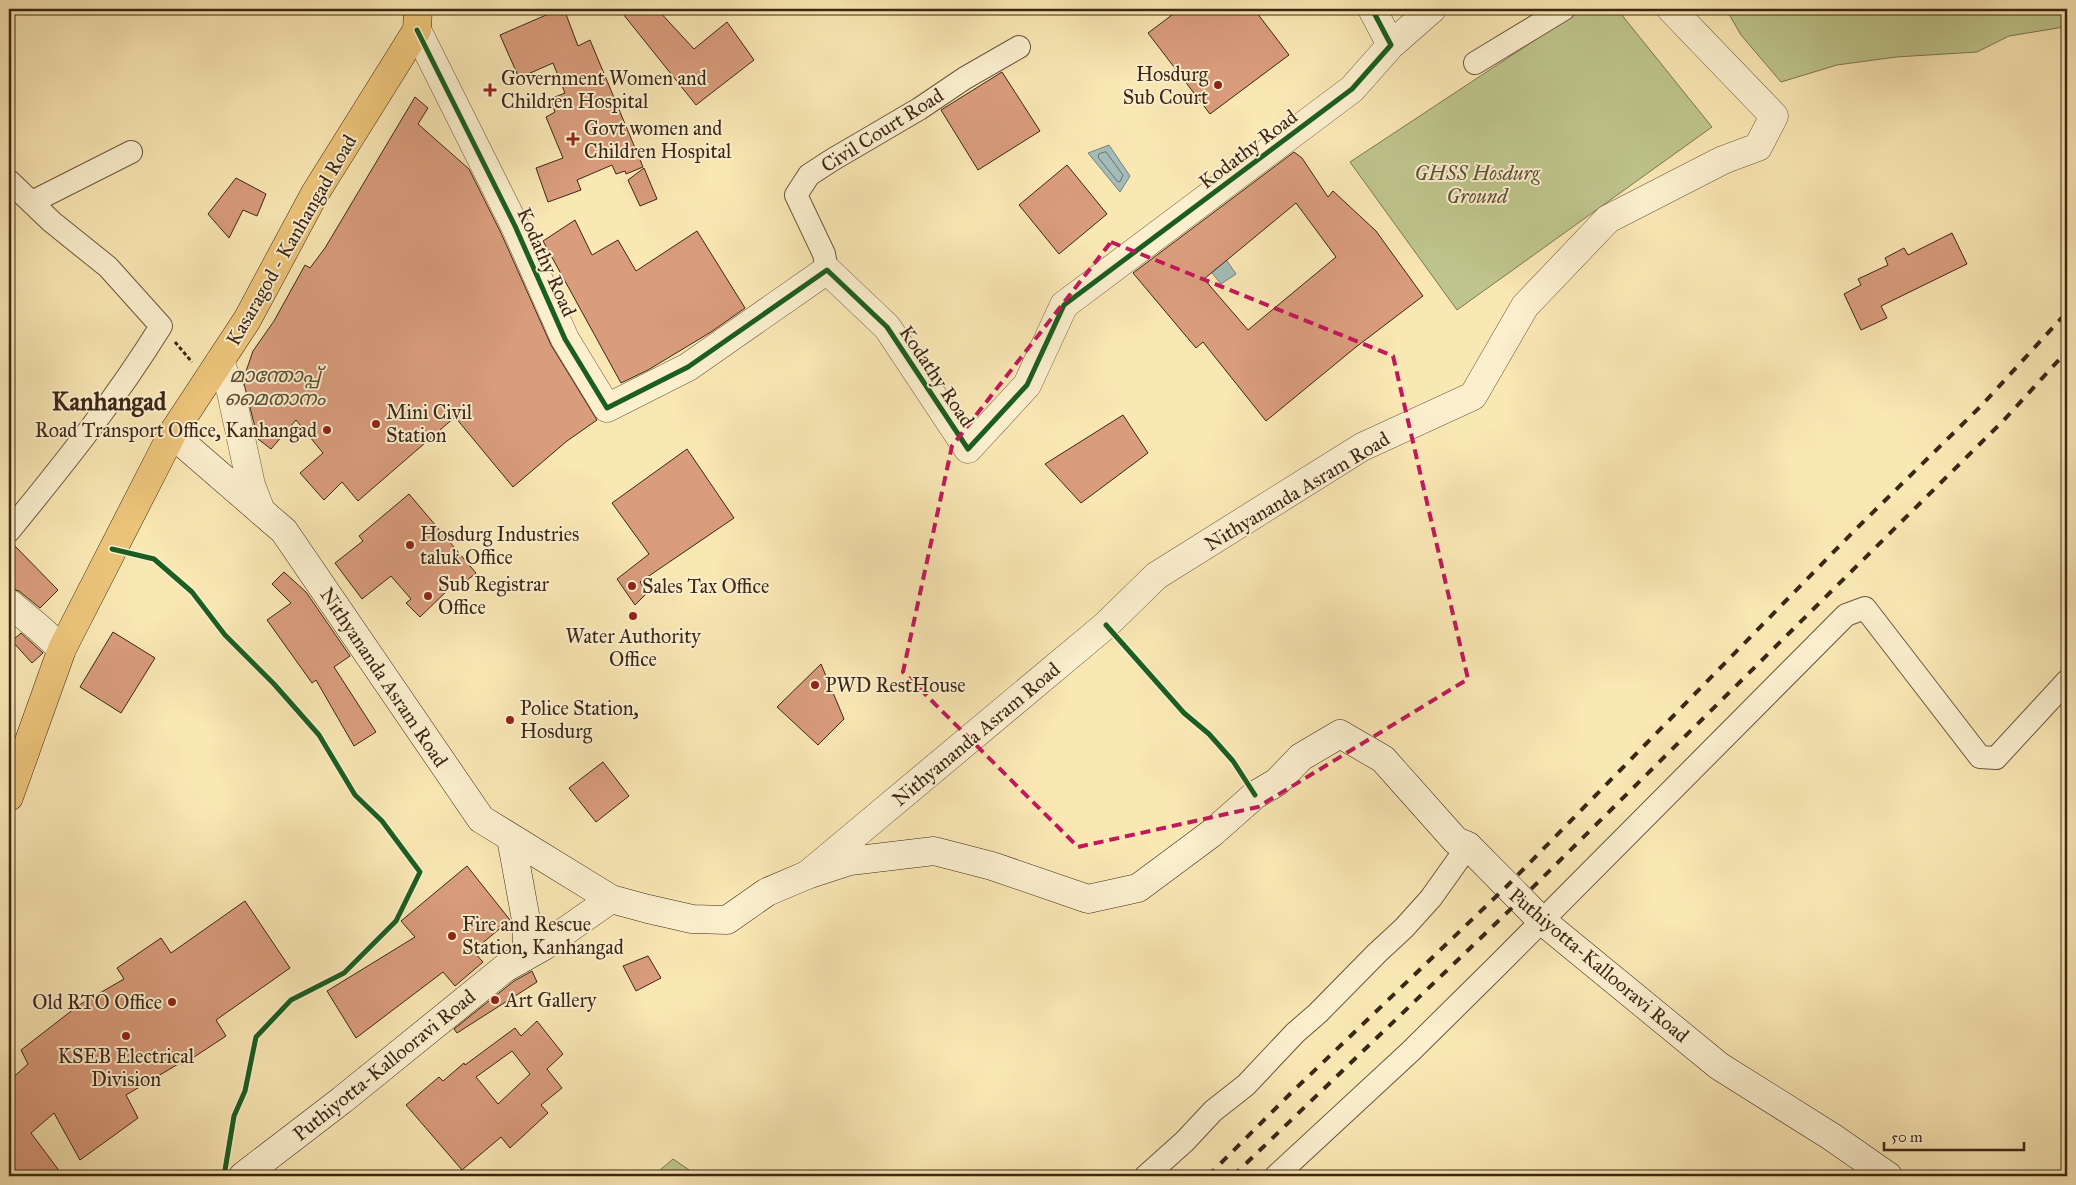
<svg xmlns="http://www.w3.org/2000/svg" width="2076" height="1185" font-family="'IM FELL Great Primer','Noto Sans Malayalam',serif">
<rect width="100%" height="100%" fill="#f9e7b4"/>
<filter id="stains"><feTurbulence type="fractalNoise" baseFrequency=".004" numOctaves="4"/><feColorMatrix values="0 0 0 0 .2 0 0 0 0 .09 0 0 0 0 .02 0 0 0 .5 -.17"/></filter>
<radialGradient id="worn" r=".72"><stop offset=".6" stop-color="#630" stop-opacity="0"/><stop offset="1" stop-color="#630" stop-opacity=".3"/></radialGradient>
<!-- green -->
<path fill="#bec58c" stroke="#7d7652" d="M1582,9H1617L1712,127L1457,310L1350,162Z
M1726,9H2067V28L2064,27L2009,36L1977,52L1896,57L1837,65L1781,82L1741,35Z
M673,1159L698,1176H653Z"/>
<!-- water -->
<path fill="#a4bcb9" stroke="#7a8078" d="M1109,145L1130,176L1120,192L1088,153Z
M1205,229L1236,274L1221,284L1188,243Z"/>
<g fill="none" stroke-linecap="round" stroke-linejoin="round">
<!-- shore -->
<path stroke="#707168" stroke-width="1" d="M1106,152L1123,175L1120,182L1117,181L1098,157L1099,154Z"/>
</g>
<!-- building -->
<path fill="#d99c7c" stroke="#3c2617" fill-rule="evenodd" d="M560,9H564L578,46L590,40L643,167L626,174L625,171L616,174L612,165L577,180L581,190L548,202L536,168L563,158L546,117L555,112L550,99L565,93L553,63L519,78L500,35Z
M619,9H657L694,49L727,22L754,60L696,105Z
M1180,9H1254L1289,55L1210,114L1148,33Z
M1002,72L1040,131L978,170L941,110Z
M415,97L428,108L418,124L469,169L501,233L551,345L597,420L567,441L513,487L455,417L358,501L342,482L324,500L300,473L323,453L296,420L271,449L258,439L243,380L253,351L274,321L305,265L310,268L325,248Z
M1294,152L1302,158L1328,197L1333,191L1376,231L1423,296L1356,347L1266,421L1203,342L1196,348L1133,273ZM1296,203L1336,257L1248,330L1204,279Z
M1067,165L1107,214L1059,254L1019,205Z
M644,168L657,199L640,206L628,180Z
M236,178L266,194L257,216L243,210L229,238L208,214Z
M575,220L592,255L618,240L636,271L697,231L745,308L711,332L648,370L621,383L543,241Z
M1952,233L1967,264L1881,306L1887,318L1861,330L1844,294L1861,285L1858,279L1888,265L1885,258L1904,248L1908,255Z
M1123,415L1148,453L1081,503L1045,464Z
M687,449L734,518L640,582L647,593L635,605L617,579L649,554L612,503Z
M409,494L476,573L454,591L451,587L420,617L406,603L411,599L391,576L362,599L335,563L363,541L359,536Z
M12,543L58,590L40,608L19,591L9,588V544Z
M284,572L306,592L350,656L334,667L376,732L354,746L316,680L312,683L267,620L291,603L272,584Z
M113,632L155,658L121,713L80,687Z
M21,633L43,653L32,663L12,641Z
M821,664L844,719L818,745L777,707Z
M603,762L629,796L596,822L569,788Z
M467,866L510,920L473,951L483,962L455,986L443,972L356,1038L327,991L415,937L401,921Z
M245,901L290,968L216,1020L226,1036L182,1065L180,1063L126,1095L138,1118L80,1160L54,1113L31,1133L63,1176H9V1081L28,1064L21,1050L79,1005L124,979L117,968L161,938L171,953Z
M648,956L661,978L636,991L623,966Z
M532,971L537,982L457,1033L454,1029L514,981Z
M537,1021L563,1054L547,1069L562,1088L541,1105L548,1113L510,1148L501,1137L462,1170L406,1105L439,1077L443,1081L464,1063L465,1065L515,1028L521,1036ZM512,1051L530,1074L498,1104L476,1077Z"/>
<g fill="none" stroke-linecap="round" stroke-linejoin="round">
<defs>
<path id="minor" d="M1475,63L1564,9
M9,181L52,222L108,267L161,326C116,399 63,465 9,531
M32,202L131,152
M827,270L824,254L796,195L809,175L832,160L919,109L965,78L1019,47
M1146,1176L1185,1141L1213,1111L1246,1085L1295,1033L1318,1013L1377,953L1404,928L1431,898L1468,846
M1276,1176L1411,1051L1499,964L1846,615L1865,608L1980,757L1996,758L2067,681"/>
<path id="tertiary" d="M417,30L515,226L565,339L607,408L688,367L827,270L887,327L968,449L1027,385L1064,305L1352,89L1391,45L1372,9
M1391,45L1432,9
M220,361L231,392L251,485L261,511
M9,603L38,627L62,649
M807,875L1106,625L1156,576L1362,447L1473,396L1525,306L1608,219L1723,160L1758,147L1774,116L1671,9"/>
<path id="secondary" d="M172,434L284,531L481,819L611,899L648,909L692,919L727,920L767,892L807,875L850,861L934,851L992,866L1088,899L1138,888L1212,833L1255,795L1277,782L1301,757L1340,734L1383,759L1456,841L1468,846L1541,920L1719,1066L1832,1137L1888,1176
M511,838L526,920L527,947L518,961
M243,1176L342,1100L505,968L544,946L611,899"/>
<path id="primary" d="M9,797L62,649L172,434L247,320L314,195L417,30L418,9"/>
</defs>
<!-- minor casing -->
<use href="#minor" stroke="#6b563e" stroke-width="24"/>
<!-- tertiary casing -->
<use href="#tertiary" stroke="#6b563e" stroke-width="29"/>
<!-- secondary casing -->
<use href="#secondary" stroke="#3c2617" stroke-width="29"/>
<!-- primary casing -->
<use href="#primary" stroke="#3c2617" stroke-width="29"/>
<!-- path -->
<path stroke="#3c2617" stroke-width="3" stroke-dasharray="4 2.5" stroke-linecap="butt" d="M175,342L192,362"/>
<!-- minor -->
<use href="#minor" stroke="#fbefce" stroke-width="22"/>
<!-- tertiary -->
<use href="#tertiary" stroke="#fbefce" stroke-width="28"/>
<!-- secondary -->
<use href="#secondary" stroke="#fbefce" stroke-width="28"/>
<!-- primary -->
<use href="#primary" stroke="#ecc47a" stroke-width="28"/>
<!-- rail -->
<path stroke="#3c2617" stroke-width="4" stroke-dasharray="9 9" stroke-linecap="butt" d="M1208,1176L1291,1093L1507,886L1857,528L1982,405L2067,312
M1233,1176L1516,904L2004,420L2067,351"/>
<defs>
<path id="cycleway" d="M417,30L515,226L565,339L607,408L688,367L827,270L887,327L968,449L1027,385L1064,305L1352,89L1391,45L1372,9
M112,549L154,559L192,592L225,635L274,684L319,735L355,795L382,821L420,872L396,921L344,973L291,1000L256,1037L245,1091L234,1116L224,1176
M1106,625L1184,713L1209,734L1233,761L1255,795"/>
</defs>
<!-- cycleway casing -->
<use href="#cycleway" stroke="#fbefce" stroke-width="8"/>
<!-- cycleway -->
<use href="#cycleway" stroke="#1b5e20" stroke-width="5"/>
</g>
<!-- marked area -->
<path fill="none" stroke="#c2185b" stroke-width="4" stroke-dasharray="10 6" stroke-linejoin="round" d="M1111,242L1393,356L1468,679L1258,807L1078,847L903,672L952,446Z"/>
<!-- markers -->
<g fill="#8f2418" stroke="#fbefce" stroke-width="2">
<circle cx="1218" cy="85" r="5"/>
<path d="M487.5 82.5h5v5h5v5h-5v5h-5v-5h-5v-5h5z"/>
<path d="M570.5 131.5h5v5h5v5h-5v5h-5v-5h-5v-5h5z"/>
<circle cx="376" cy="424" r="5"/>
<circle cx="327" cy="430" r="5"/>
<circle cx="410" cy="545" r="5"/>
<circle cx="632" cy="586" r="5"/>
<circle cx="428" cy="596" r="5"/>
<circle cx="633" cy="616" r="5"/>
<circle cx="815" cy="685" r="5"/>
<circle cx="510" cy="720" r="5"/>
<circle cx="452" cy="936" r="5"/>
<circle cx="495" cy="1000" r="5"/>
<circle cx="172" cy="1002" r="5"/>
<circle cx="126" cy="1036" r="5"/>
</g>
<g text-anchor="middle" stroke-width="4" stroke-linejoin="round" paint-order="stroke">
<!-- poi labels -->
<g font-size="20" fill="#3c2617" stroke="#fbefce" text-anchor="start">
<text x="1208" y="81" text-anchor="end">Hosdurg<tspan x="1208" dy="23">Sub Court</tspan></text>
<text x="501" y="85">Government Women and<tspan x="501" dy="23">Children Hospital</tspan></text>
<text x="584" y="135">Govt women and<tspan x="584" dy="23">Children Hospital</tspan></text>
<text x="386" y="419">Mini Civil<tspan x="386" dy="23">Station</tspan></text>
<text x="317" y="437" text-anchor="end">Road Transport Office, Kanhangad</text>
<text x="420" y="541">Hosdurg Industries<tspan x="420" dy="23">taluk Office</tspan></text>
<text x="438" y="591">Sub Registrar<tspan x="438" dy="23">Office</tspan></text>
<text x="642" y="593">Sales Tax Office</text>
<text x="633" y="643" text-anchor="middle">Water Authority<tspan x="633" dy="23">Office</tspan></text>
<text x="825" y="692">PWD RestHouse</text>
<text x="520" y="715">Police Station,<tspan x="520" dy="23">Hosdurg</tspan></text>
<text x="462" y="931">Fire and Rescue<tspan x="462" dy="23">Station, Kanhangad</tspan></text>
<text x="505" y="1007">Art Gallery</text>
<text x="162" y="1009" text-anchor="end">Old RTO Office</text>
<text x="126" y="1063" text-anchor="middle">KSEB Electrical<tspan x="126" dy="23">Division</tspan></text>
</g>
<!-- street labels -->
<g font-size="20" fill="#3c2617" stroke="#fbefce">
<text transform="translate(882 130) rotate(-32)" y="7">Civil Court Road</text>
<text transform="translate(1248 149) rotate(-37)" y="7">Kodathy Road</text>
<text transform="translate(291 240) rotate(-60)" y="7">Kasaragod - Kanhangad Road</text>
<text transform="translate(547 262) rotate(66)" y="7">Kodathy Road</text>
<text transform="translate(937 376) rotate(56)" y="7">Kodathy Road</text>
<text transform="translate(1297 491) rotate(-31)" y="7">Nithyananda Asram Road</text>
<text transform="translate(384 677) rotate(56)" y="7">Nithyananda Asram Road</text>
<text transform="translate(976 734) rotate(-40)" y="7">Nithyananda Asram Road</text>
<text transform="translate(1599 965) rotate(40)" y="7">Puthiyotta-Kallooravi Road</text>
<text transform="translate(384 1065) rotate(-39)" y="7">Puthiyotta-Kallooravi Road</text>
</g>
<!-- park labels -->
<g font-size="20" font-style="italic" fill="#5c4e34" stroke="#fbefce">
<text x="1477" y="180">GHSS Hosdurg<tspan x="1477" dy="23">Ground</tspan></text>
<text x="275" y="382">മാന്തോപ്പ്<tspan x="275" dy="23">മൈതാനം</tspan></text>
</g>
<!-- district labels -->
<g font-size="25" font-weight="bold" fill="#3c2617" stroke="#fbefce">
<text x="109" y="410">Kanhangad</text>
</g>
</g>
<!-- margin -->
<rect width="2076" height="1185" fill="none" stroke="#f9e7b4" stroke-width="30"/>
<rect x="10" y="10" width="2056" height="1165" fill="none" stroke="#3c2617" stroke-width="2.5"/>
<rect x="15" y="15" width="2046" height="1155" fill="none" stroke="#3c2617"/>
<!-- scale -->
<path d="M1884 1142v8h140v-8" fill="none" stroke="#3c2617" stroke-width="2.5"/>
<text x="1891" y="1142" font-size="15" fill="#3c2617" stroke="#fbefce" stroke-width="4" paint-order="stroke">50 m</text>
<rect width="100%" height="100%" filter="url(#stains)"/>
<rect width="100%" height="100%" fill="url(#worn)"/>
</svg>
